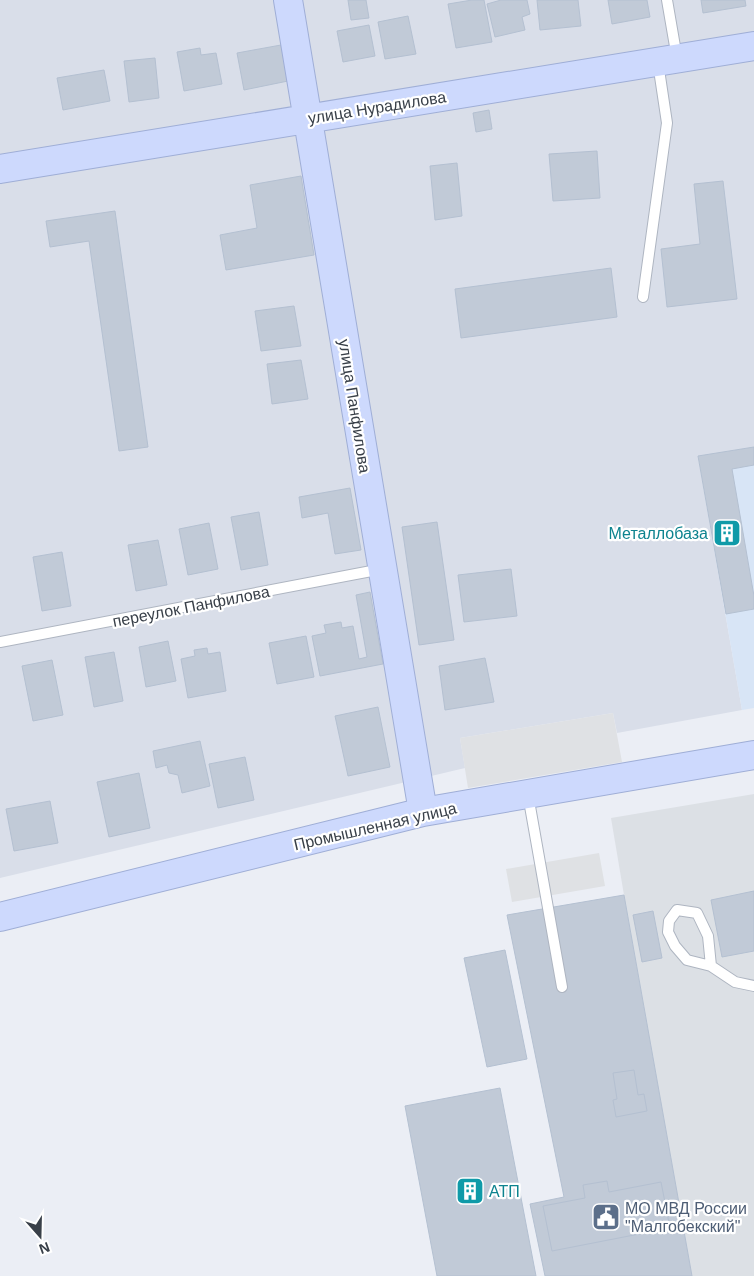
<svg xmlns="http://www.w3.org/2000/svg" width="754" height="1276" font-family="Arial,sans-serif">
<rect width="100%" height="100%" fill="#ebeef5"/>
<!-- residential -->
<path fill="#d9dee9" d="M0,0H754V447L698,457L742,710L617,733L613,713L460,738L465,768L0,878Z"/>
<!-- commercial -->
<path fill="#d8e5f6" d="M754,447V708L742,710L698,456Z"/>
<!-- industrial -->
<path fill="#dce0e5" d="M754,794V1276H692L624,895L611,818Z"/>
<!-- parking -->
<path fill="#dfe1e4" d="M613,713L622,762L468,788L460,738Z
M599,853L605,886L512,902L506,869Z"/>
<!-- building -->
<path fill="#c1cad7" stroke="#b4c0d1" d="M348,0H366L369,18L351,20Z
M472,0H484L492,42L456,48L448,4Z
M501,0H527L530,14L522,17L525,30L495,37L487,4Z
M537,0H578L581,26L540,30Z
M608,0H647L650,17L612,24Z
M701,0H745L746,6L703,13Z
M408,16L416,54L385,59L378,22Z
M369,25L375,56L343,62L337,31Z
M281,45L288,81L244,90L237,53Z
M200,48L201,55L216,53L222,84L184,91L177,52Z
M155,58L159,98L129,102L124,61Z
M104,70L110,101L63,110L57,78Z
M489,110L492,129L476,132L473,113Z
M597,151L600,198L553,201L549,154Z
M457,163L462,216L435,220L430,166Z
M301,176L314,255L226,270L220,235L257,228L250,185Z
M723,181L737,299L667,307L661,249L700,244L694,184Z
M115,211L148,447L119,451L89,241L50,247L46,221Z
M611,268L617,317L461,338L455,289Z
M294,306L301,346L261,351L255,311Z
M301,360L308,399L272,404L267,364Z
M754,447V465L732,469L754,596V609L726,614L698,456Z
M350,488L361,550L335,554L328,513L302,518L299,497Z
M259,512L268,565L241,570L231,517Z
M437,522L454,640L419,645L402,527Z
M209,523L218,569L188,575L179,529Z
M158,540L167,585L136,591L128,545Z
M62,552L71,606L42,611L33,557Z
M511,569L517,616L464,622L458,575Z
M370,592L383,664L320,676L312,636L326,633L324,625L341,622L342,628L353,626L359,659L367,657L356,595Z
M306,636L314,677L277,684L269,643Z
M168,641L176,681L146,687L139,647Z
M207,648L208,654L220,652L226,691L188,698L181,659L195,656L194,650Z
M114,652L123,701L94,707L85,657Z
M485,658L494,702L445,710L439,666Z
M52,660L63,715L33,721L22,666Z
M378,707L390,767L348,776L335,716Z
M200,741L210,786L182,793L178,775L169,773L167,765L156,768L153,751Z
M245,757L254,800L218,808L209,764Z
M139,773L150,828L109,837L97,782Z
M50,801L58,843L14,851L6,809Z
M754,891V951L722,957L711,900Z
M624,895L692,1276H545L530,1204L564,1197L507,915Z
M653,911L662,958L642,962L633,915Z
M505,950L527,1059L487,1067L464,958Z
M634,1070L638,1095L644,1094L647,1111L616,1117L613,1100L617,1099L613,1073Z
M500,1088L536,1276H437L405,1106Z
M607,1181L609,1192L661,1182L670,1228L552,1251L543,1206L585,1198L583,1185Z"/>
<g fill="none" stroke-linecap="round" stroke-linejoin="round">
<defs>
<path id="lane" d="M667,0L677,58
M643,297L667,123L658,63
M0,642L382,569
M528,795L562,987
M711,966L708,936L697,913L677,910L669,921L668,932L675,946L687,960L711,966L735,982L754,986"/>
<path id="secondary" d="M288,0L423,812
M0,169L754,46
M0,917L423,812L754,755"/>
</defs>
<!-- lane casing -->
<use href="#lane" stroke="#aeb5c1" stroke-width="12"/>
<!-- secondary casing -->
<use href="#secondary" stroke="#9faed6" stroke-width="30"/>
<!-- lane -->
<use href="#lane" stroke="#fff" stroke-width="10"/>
<!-- secondary -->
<use href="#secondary" stroke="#cdd9fd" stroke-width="28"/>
</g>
<!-- icons -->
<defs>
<symbol id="building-square" viewBox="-11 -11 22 22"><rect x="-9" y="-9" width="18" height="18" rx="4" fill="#0f9aa8" stroke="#fff"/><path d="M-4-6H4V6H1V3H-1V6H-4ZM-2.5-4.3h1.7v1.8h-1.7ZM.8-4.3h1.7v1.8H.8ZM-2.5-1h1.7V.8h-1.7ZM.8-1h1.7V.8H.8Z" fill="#fff"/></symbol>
<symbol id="civic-square" viewBox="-11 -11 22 22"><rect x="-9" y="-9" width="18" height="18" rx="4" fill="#5c6f8a" stroke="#fff"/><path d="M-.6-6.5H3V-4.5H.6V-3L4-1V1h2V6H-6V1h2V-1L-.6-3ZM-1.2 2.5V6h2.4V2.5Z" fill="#fff"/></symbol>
</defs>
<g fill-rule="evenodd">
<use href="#building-square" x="711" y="517" width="32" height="32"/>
<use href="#building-square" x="454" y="1175" width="32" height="32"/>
<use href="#civic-square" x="590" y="1201" width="32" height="32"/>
</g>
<g text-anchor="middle" stroke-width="4.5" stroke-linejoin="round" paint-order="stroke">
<!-- street labels -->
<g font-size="16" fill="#394049" stroke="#fff">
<text transform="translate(377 107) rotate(-9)" y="6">улица Нурадилова</text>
<text transform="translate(355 406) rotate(81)" y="6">улица Панфилова</text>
<text transform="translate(191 606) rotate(-11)" y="6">переулок Панфилова</text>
<text transform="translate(375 826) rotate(-13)" y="6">Промышленная улица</text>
</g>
<!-- culture labels -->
<g font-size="16" fill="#0d838f" stroke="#fff" text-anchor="end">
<text x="708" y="539">Металлобаза</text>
<text x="489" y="1197" text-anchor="start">АТП</text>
</g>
<!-- service labels -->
<g font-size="16" fill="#4e5e75" stroke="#fff" text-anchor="start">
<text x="625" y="1214">МО МВД России<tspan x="625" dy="18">"Малгобекский"</tspan></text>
</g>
</g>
<!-- north arrow -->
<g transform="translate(40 1236) rotate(160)" stroke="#ffffff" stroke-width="4" paint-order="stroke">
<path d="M0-4L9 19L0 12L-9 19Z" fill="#394049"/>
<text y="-8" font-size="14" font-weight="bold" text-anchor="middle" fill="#394049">N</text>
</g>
</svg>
